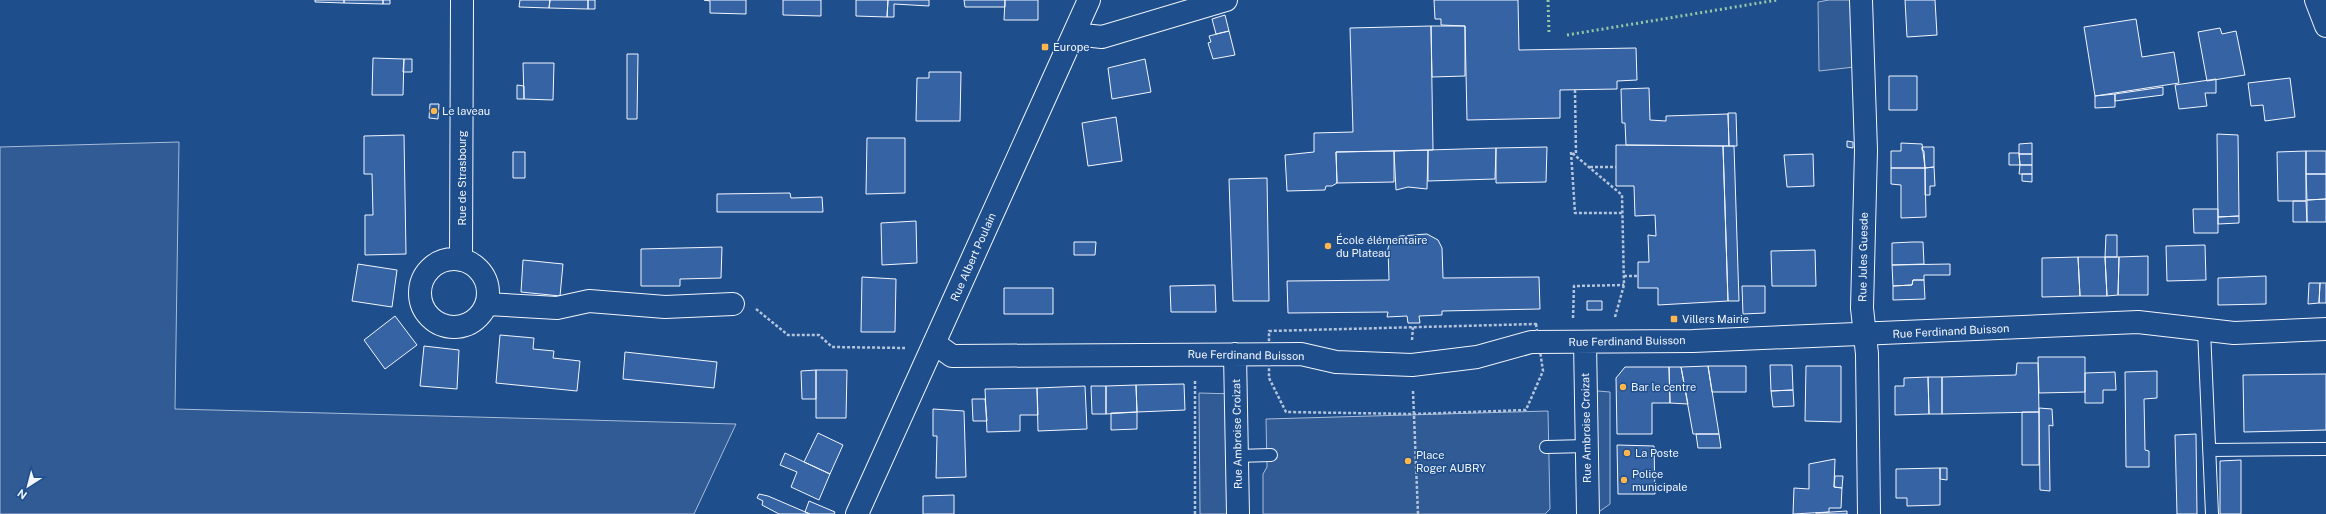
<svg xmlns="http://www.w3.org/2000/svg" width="2326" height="514" font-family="'Public Sans',sans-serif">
<rect width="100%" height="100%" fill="#1f4e8c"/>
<!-- built -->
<path fill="#305b95" stroke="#a8bbd7" d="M1829,0H1861L1863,66L1819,71L1818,2Z
M179,142L175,409L736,424L694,514H0V147Z
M1586,390L1610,392V504L1596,514Z
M1199,393L1236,394L1238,514H1200Z
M1548,411L1550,509L1545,514H1263V474L1267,467L1266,419Z"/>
<!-- building -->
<path fill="#3563a3" stroke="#f2f6ff" d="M315,0H344V3L315,2Z
M344,0H383V4L344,3Z
M383,0H390V4H383Z
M520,0H550L549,8L519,7Z
M550,0H588V9L549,8Z
M588,0H595V9H588Z
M704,0H746V14L710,13V1Z
M783,0H821V16L783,15Z
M856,0H888L887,17L856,16Z
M888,0H929V6L894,4V17H887Z
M964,0H1005V7H965Z
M1005,0H1038V20H1004Z
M1434,0H1518L1519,50L1636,48L1637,80L1617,81V89L1560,90V118L1467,120L1465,26L1441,25V19H1435Z
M1905,0H1935L1937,35L1907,37Z
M1225,15L1229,31L1216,34L1212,19Z
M2136,19L2142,57L2174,52L2179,83L2095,96L2084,27Z
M1431,26L1433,150L1336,152L1337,183L1332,186H1326L1325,190L1287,191L1285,155L1314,152V133L1353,132L1350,28Z
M1431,26H1465V76L1432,77Z
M2220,28L2222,34L2236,31L2245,75L2207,81L2198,32Z
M1229,31L1235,55L1213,59L1208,43L1211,42L1209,36Z
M627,54H638L637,119H627Z
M373,58L404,59L403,95H372Z
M404,59H412V72H403Z
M1145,59L1151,92L1112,99L1108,68Z
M523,63H554L553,100L524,99Z
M929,72H961L960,121H916L917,78H929Z
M1889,76H1917V110H1889Z
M2290,78L2295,117L2265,121L2263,105L2251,106L2248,83Z
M2216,79V93H2205L2207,106L2179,109L2175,85Z
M517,85L524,86V99H517Z
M2163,87V95L2115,101V94Z
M1649,88L1650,120L1666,121V116L1728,114L1729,146L1626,145L1625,123H1622L1621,89Z
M2115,94V107L2095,108V96Z
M430,104H439L438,119L429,118Z
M1736,113L1737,146H1729L1728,113Z
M1116,117L1122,161L1088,166L1082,123Z
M2217,134L2238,135L2239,216L2218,217Z
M404,135L406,254L365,255V215H373L372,174H364V136Z
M867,138H905V193L866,194Z
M1847,141L1853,142V148L1847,147Z
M1901,143L1922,144L1925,168H1891V151H1901Z
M2032,143V154H2019V144Z
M1616,145L1723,146L1728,301L1658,305V288H1638V262H1649L1648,235L1656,236L1655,215L1635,216L1634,186H1616Z
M1723,146H1734L1739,301H1728Z
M1547,147L1546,182L1496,183V148Z
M1922,147H1934V167L1925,168L1924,151L1922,150Z
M1496,148L1495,179L1428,181V150Z
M1428,150L1427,189L1408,187L1396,190L1394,151Z
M1394,151V182L1337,183L1336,152Z
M2306,151V201H2278L2277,152Z
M2306,151H2326V174H2306Z
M513,152H525V178H513Z
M2009,153H2019L2020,165H2009Z
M1813,154L1814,186L1787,187L1784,155Z
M2019,154H2032V165H2020Z
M2020,165H2032V174H2019Z
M1934,167L1935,186H1930V195H1925V168Z
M1891,168H1925L1926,217L1901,218V185L1891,184Z
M2022,174H2032V182L2022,181Z
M2306,174H2326V199L2307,200Z
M1267,178L1269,301H1233L1229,179Z
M790,193L791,198L822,197L823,212H717V194Z
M2326,199V222H2307V200Z
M2293,201H2306L2307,222H2293Z
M2193,209H2218V233H2194Z
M2239,216V223L2218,224V217Z
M916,221L917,263L882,265L881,223Z
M1427,234L1438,240L1442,248L1443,278L1539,277L1540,309L1442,311V315L1419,316L1420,323H1408L1407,316L1387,317L1388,312L1288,313L1287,281L1389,280L1388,248L1390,243L1400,236Z
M2106,235H2117V257H2105Z
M1074,242H1096L1095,255H1074Z
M1912,242H1923L1924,264L1892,265V243Z
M2205,245L2206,280L2167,281L2166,246Z
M722,247L721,278L680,279V286H641V249Z
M1815,250L1816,286H1772L1771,251Z
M2148,256V295H2118L2119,257Z
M2078,257H2105L2107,296H2080Z
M2078,257L2080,296L2042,297V258Z
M2105,257H2119L2118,295L2107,296Z
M523,260L563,264L560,296L521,292Z
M358,264L397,270L392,307L352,301Z
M1950,264V275H1924V280H1913L1912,285L1893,286L1892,265Z
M2266,276V304L2218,305V278Z
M862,277L896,279L895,332H861Z
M1913,280H1924L1925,299L1893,300V286L1912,285Z
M2309,283H2320L2319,303L2308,304Z
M2320,283H2326V303H2319Z
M1215,285L1216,312H1171L1170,286Z
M1742,286H1765V313L1743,314Z
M1004,288H1053V314H1004Z
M1587,301H1602V310H1587Z
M395,316L417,345L385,369L364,340Z
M500,335L534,338L533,349L554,351L553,358L580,361L577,391L496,383Z
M424,346L459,350L457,389L420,386Z
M625,352L717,362L714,388L623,379Z
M2038,357H2085V392L2039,393Z
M2017,363H2038L2039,412L1942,414V377L2016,375Z
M1770,365H1792L1793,390L1771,391Z
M1708,366L1719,434H1693L1681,367Z
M1708,366H1746V392H1712Z
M1806,366H1841V422L1805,421Z
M1625,367H1669L1670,403H1652V434H1617L1616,378Z
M1669,367H1681L1688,404L1670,403Z
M816,370H847L846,418H816Z
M816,370V399H802L801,371Z
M2157,371V398L2144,399L2145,450L2149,451V467H2126L2125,372Z
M2115,372L2116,390H2103V403H2085V373Z
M2326,374V430L2244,432L2243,375Z
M1928,377L1929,414L1895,415V386H1904V378Z
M1928,377H1942V414H1929Z
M1184,384L1185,410L1137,412L1136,385Z
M1136,385L1137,412L1106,414V386Z
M1085,386L1087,429L1038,431L1037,388Z
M1091,386H1106V414H1092Z
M1037,388L1038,415H1020V431L987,432L985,389Z
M1793,390L1794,406L1773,407L1771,391Z
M972,399H985L987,421H973Z
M2039,408L2052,409L2053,426L2049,425L2050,491L2040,490Z
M933,409L964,411L966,477L936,478L937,436H933Z
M1137,412V429L1111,430V413Z
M2022,412H2039V465H2022Z
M818,433L843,445L830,474L804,462Z
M1696,434H1719L1721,448H1698Z
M2196,434L2197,514H2177L2175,435Z
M1617,445L1654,446L1655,494H1618Z
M785,453L830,474L819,500L791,487L797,472L780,465Z
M1835,459L1834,487L1842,488L1841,508H1829V512L1793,514L1794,488L1809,489V464Z
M2241,460V514H2220V461Z
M1940,468H1947V480L1940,479Z
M1940,468V505L1907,506V498H1896V469Z
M1835,476H1843L1842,488L1834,487Z
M759,494L768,496L810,514H779L762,505L763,501L757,498Z
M954,495V514H923V496Z
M809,501L835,512L834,514H810L805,512Z
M1847,511V514H1816V513Z"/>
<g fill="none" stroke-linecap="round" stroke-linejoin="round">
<defs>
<path id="lane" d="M2204,330L2212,514
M1546,447L1587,446
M2209,450L2326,449
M1237,456L1271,455"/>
<path id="street" d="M1861,0L1866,150L1862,308L1867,354L1869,514
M1074,34L1102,37L1226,0
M420 293a34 34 0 1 1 68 0a34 34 0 1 1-68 0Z
M461,260L462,0
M487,304L557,308L589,301L665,307L733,304
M1585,342L1588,514
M934,343L952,356L1301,354L1336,362L1412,365L1477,357L1531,342L1693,341L2138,322L2234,333L2326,329
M1235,354L1238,514
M857,514L1089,0"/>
<path id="secondary" d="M2316,0L2326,26"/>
</defs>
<!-- lane casing -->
<use href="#lane" stroke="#f2f6ff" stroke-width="14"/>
<!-- street casing -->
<use href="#street" stroke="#f2f6ff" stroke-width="24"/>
<!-- secondary casing -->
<use href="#secondary" stroke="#f2f6ff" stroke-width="24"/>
<!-- path -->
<path stroke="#b3c4dc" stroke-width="2.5" stroke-dasharray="3 2" stroke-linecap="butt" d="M1575,90L1576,155
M1590,167H1616
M1624,276H1638
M756,309L788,335H819L832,347L905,348
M1615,317L1624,285L1622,195L1571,152L1575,213H1623
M1573,318L1574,286L1624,285
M1536,324L1543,371L1526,410L1414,414L1286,412L1269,378V331Z
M1412,340L1413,327
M1413,391L1418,514
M1195,514V380"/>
<!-- lane -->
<use href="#lane" stroke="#1f4e8c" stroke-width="12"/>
<!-- street -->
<use href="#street" stroke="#1f4e8c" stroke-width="22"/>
<!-- secondary -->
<use href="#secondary" stroke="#1f4e8c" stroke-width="22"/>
<!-- hedge -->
<path stroke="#97c8a6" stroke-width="3" stroke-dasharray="2 3" stroke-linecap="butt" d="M1548,0L1549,33
M1567,35L1777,0"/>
</g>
<!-- markers -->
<g fill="#ffb74d" stroke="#1f4e8c" stroke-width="1.5">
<rect x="1041" y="43" width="8" height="8" rx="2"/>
<circle cx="434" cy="111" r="4"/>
<circle cx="1328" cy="246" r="4"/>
<rect x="1670" y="315" width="8" height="8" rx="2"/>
<circle cx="1623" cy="387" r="4"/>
<circle cx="1627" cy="453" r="4"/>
<circle cx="1408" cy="461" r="4"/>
<circle cx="1624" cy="480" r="4"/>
</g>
<g text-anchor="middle" stroke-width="3" stroke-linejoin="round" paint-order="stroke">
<!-- poi labels -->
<g font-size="11" fill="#f2f6ff" stroke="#1f4e8c" text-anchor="start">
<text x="1053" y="51">Europe</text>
<text x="442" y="115">Le laveau</text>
<text x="1336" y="244">École élémentaire<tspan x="1336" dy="13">du Plateau</tspan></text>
<text x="1682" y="323">Villers Mairie</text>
<text x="1631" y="391">Bar le centre</text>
<text x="1635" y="457">La Poste</text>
<text x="1416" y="459">Place<tspan x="1416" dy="13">Roger AUBRY</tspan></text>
<text x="1632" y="478">Police<tspan x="1632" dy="13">municipale</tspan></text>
</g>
<!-- street labels -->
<g font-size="11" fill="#f2f6ff" stroke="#1f4e8c">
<text transform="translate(462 178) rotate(-90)" y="4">Rue de Strasbourg</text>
<text transform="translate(973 257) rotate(-66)" y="4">Rue Albert Poulain</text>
<text transform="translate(1863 257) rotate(-89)" y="4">Rue Jules Guesde</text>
<text transform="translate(1951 331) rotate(-3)" y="4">Rue Ferdinand Buisson</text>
<text transform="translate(1627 341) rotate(-1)" y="4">Rue Ferdinand Buisson</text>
<text transform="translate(1246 355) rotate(1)" y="4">Rue Ferdinand Buisson</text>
<text transform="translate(1586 428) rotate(-91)" y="4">Rue Ambroise Croizat</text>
<text transform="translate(1237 434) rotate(-91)" y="4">Rue Ambroise Croizat</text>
</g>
</g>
<!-- north arrow -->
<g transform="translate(28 486) rotate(216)" stroke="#1f4e8c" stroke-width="3" paint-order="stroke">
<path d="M0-3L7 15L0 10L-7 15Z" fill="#f2f6ff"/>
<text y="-6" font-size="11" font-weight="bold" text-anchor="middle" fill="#f2f6ff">N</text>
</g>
</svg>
